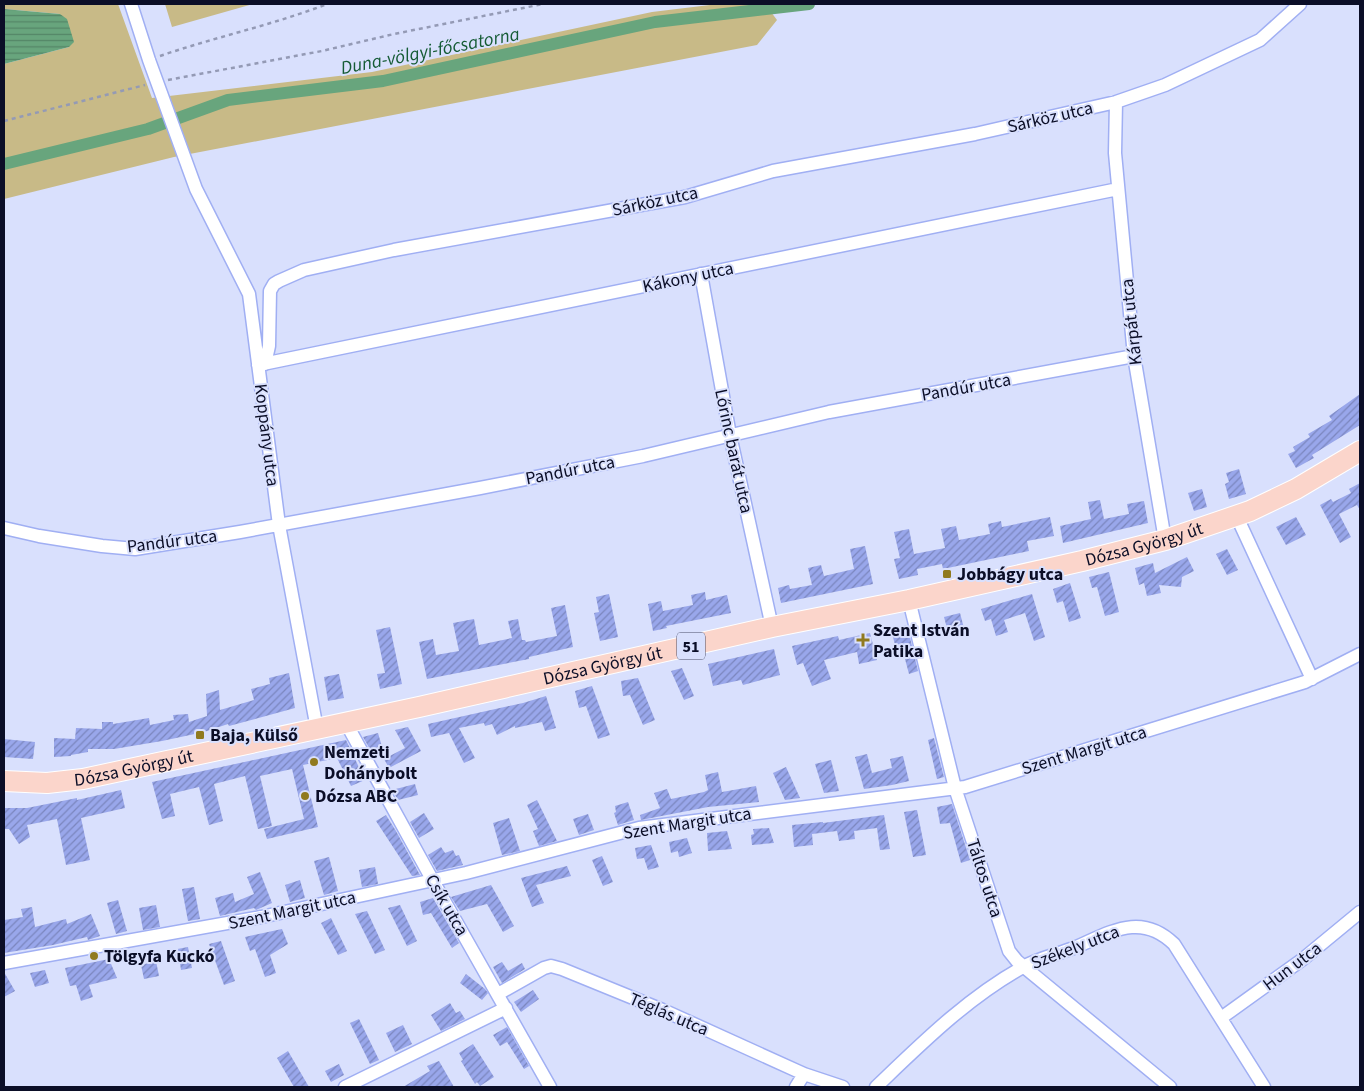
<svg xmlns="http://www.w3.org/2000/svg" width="1364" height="1091" font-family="'Source Sans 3',sans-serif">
<defs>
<pattern id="water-rules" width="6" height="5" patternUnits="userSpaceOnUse" patternTransform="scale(1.25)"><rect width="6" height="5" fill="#68a57d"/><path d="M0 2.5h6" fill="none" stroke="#548566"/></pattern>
<pattern id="building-hatch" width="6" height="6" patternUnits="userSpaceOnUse" patternTransform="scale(1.25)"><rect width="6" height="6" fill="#99a7eb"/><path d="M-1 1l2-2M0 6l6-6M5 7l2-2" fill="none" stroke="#7b86be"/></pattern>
</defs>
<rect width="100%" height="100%" fill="#d9e0fd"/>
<!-- grass -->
<path fill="#c8ba87" d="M4,4H118L152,98L372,72L652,12L718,4H765L777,20L757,45L174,157L4,199V64L69,47L60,14L4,9Z
M165,4H253L172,27Z"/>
<!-- water -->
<path fill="url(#water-rules)" d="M4,9L60,14L67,19L74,42L69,47L4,64Z"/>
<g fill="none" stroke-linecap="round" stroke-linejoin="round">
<!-- canal -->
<path stroke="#68a57d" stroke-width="12" d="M4,164L148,129L228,100L383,81L655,22L809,4"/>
</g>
<!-- building -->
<path fill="url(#building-hatch)" d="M1360,394V425L1312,455L1314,458L1296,468L1288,454L1295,451L1293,447L1310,437L1308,434L1332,420L1329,416Z
M1239,469L1246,494L1229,499L1225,484L1229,482L1226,473Z
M1360,483V510L1357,505L1339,514L1351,537L1340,543L1320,505L1331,499L1333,502L1351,493L1349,489Z
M1202,489L1207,507L1194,511L1188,493Z
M1100,500L1104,519L1129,514L1127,504L1144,501L1148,523L1063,543L1060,526L1091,519L1088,502Z
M1050,517L1054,536L1027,541L1029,551L943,569L942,564L917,569L918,575L899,579L894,559L900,558L894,532L909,529L914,554L945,548L941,529L956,526L959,540L990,534L988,524L1001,521L1002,527Z
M1296,517L1306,535L1286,545L1276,527Z
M865,546L873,584L781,603L778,588L789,585L790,589L812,585L808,568L821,565L824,576L854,569L850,549Z
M1227,549L1238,570L1227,575L1216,554Z
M1187,557L1194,571L1182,577L1181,587L1159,585L1161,593L1147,596L1144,583L1139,585L1135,568L1153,563L1155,573Z
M1109,572L1119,612L1105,616L1097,587L1092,588L1089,577Z
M1070,583L1081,618L1069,622L1063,601L1057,603L1053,589Z
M705,592L706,600L727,595L731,613L666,626L667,628L653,631L648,604L661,601L663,611L693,605L691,595Z
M609,594L618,637L600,641L594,613L599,612L596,597Z
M1032,594L1045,637L1034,641L1025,613L1004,620L1008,632L996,636L991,619L985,621L981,609Z
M565,605L573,647L529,657V659L427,679L419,642L433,639L436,655L459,651L453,623L474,619L479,645L512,638L508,621L518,619L522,640H525L526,642L557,636L551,608Z
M960,613L965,632L949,636L944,617Z
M907,625L918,671L909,674L901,644L895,645L891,629Z
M390,627L402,684L380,689L377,674L385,673L376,630Z
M870,633L877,660L859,664L857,652L824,660L831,679L812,686L803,663L797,665L792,646L838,636L839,640Z
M774,649L780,675L743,685L741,680L713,686L708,664Z
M682,668L694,696L684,700L671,671Z
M289,673L295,708L229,726L228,724L204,732L162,741L114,749H88V752L71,755V756L54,757V738L75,739L76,728L102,729V722H113V724L149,718L150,725L174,720L173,715L188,714L189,722L207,716L206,694L219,690L220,710L254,700L251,689L270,684L269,678Z
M339,674L344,698L328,701L324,677Z
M638,678L655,720L643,725L630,695L623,696L621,681Z
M592,686L610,735L598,739L586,706L579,708L575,691Z
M546,696L556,728L545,731L542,722L515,728V726L497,735L492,724L485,726L484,723L459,728L475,758L464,763L449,733L431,737L428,724L523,703Z
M408,727L421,751L389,768L384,759L405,748L395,730Z
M378,733L383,750L372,753L363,737Z
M934,738L944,777L937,779L928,740Z
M4,739L35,742L33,759L4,757Z
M346,740L365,780L351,786L337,758L303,765L318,827L267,839L264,829L304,819L292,769L260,776L272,826L258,829L245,776L214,784L223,821L209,825L199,787L170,794L175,816L162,819L152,782Z
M867,754L872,773L892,768L890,759L903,756L909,781L892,785L864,789L855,757Z
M831,760L839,791L824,793L815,764Z
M786,767L800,798L785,800L773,773Z
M718,772L722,792L756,786L759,802L708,807L641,820L640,815L660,808L654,793L667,789L671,799L704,792L708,790L705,775Z
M415,784L418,795L398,800L392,790Z
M121,790L125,808L81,818L90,860L66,865L57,819L27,825L30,837L19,844L9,829H4V808H27L77,798V800Z
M537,800L557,841L539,846L533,831L538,829L527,805Z
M628,802L634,820L618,825L614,813L616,812L615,806Z
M952,804L970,860L961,863L950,823L940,824L937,807Z
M917,810L926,855L913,857L904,812Z
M424,813L434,829L419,838L410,822Z
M588,814L594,830L579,835L573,819Z
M386,815L396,831L420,875L412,876L376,821Z
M884,815L890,849L880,850L877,828L854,831L855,839L839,841L837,831L812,834L813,845L794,847L792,825L823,822V823Z
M509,818L520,851L502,855L493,823Z
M769,828L774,843L752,845L751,835L754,834L753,829Z
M727,831L732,849L708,851L707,833Z
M687,838L692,853L679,857L678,851L671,853L669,842Z
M651,845L659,867L648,870L644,858L637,859L635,848Z
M441,847L445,853L453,850L456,856L459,855L463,865L437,871L428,855Z
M602,856L613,882L603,886L592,860Z
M329,857L338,891L324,895L314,861Z
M567,866L571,876L536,885L544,903L532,907L521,878Z
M375,867L378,884L362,887L359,870Z
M260,872L272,903L256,910L254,908L220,916L215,898L233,893L235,902L254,894L247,877Z
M300,880L305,898L290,902L285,885Z
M491,885L514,926L503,932L487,904L460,911L451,897Z
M194,887L200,919L188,921L182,889Z
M433,898L459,943L452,948L431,913L423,915L420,902Z
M118,900L127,931L116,934L107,903Z
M156,905L160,927L143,930L139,908Z
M400,905L417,941L407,946L388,908Z
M32,907L35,927L66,919L67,924L91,914L100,936L88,940L87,937L53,945L4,953V920L23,917L21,909Z
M367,911L385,950L375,954L355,914Z
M331,918L347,951L338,955L321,923Z
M282,929L288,944L270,955L276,973L265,977L255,949L250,951L245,937Z
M221,941L235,981L224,985L209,944Z
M188,947L192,968L181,970L180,963L175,964L172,950Z
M109,959L117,978L89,985L93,997L81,1001L76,985L70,986L65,968Z
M156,961L159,976L144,979L141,965Z
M502,962L508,971L522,963L525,969L502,983L493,967Z
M45,970L49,983L35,987L30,973Z
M4,972L15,991L4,997Z
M466,974L485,989L488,993L482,1000L460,983Z
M533,990L539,999L521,1012L514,1002Z
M450,1003L456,1013L460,1011L465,1019L441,1031L431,1015Z
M359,1019L379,1060L370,1064L350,1023Z
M403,1025L412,1044L395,1052L386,1033Z
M507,1027L529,1066L524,1069L507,1042L500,1046L493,1035Z
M473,1044L494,1077L480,1086L477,1082L475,1084L461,1061L463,1060L459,1053Z
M288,1051L309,1087H294L277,1058Z
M439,1061L454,1087H403L430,1071L427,1066Z
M339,1064L344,1075L331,1082L325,1071Z"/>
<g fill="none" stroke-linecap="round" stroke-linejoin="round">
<defs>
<path id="street" d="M131,4L149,60L196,189L249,294L279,525L317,729
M1116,102L1115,153L1134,356L1165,540
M701,274L730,435L772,627
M265,364L269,346L270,291L274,284L279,281L304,270L394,250L685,197L773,171L975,134L1116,102L1165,85L1260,40L1300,4
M258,365L1118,189
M1237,517L1312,679
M4,528L39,536L102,546L135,549L240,532L480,488L643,456L829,412L1134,356
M909,600L955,788L1009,951L1017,961L1170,1087
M346,723L433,881L550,1087
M4,963L261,917L466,873L639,828L965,787L1305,682L1360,654
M498,994L544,968L551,966L562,969L665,1011L804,1074L843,1087
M1221,1018L1303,959L1360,912
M345,1087L506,1008
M796,1087L804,1074
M876,1087C921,1044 967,998 1023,967C1039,958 1059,954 1076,947C1111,932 1141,912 1174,944L1264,1087"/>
<g id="primary">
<path id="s1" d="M4,781L47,783L83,779L419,707L772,627L909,600L1082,561L1165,540L1250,511L1296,489L1360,451"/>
</g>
</defs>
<!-- street casing -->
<use href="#street" stroke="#a0aff3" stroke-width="15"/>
<!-- primary casing -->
<use href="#primary" stroke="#fff" stroke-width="22"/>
<!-- path -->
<path stroke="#949ab5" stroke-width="2.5" stroke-dasharray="4 4" stroke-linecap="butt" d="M160,56C215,37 273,25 327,4
M168,80L322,51L394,34L543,4
M4,121L145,85"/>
<!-- street -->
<use href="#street" stroke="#fff" stroke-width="12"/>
<!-- primary -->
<use href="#primary" stroke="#fbd5cb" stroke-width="20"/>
</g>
<!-- markers -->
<g fill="#907a1f" stroke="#d9e0fd" stroke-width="2">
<rect x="942" y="569" width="10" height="10" rx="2.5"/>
<path d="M860.5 632.5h5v5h5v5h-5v5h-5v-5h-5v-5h5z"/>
<rect x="195" y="730" width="10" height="10" rx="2.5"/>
<circle cx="314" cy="762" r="5"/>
<circle cx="305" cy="796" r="5"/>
<circle cx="94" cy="956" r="5"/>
</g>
<g text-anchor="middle" stroke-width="4" stroke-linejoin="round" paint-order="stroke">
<!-- shield labels -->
<rect fill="#d9e0fd" stroke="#494d67" stroke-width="1" x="677" y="632.5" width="28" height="27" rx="4"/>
<g font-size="16" font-weight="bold" fill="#0b0e27">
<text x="691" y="652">51</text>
</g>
<!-- street labels -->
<g font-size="18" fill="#0b0e27" stroke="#d9e0fd">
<text transform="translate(1050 117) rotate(-13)" y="6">Sárköz utca</text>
<text transform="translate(655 201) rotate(-12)" y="6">Sárköz utca</text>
<text transform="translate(688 277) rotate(-12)" y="6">Kákony utca</text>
<text transform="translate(1131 322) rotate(-96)" y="6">Kárpát utca</text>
<text transform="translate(966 387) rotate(-10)" y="6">Pandúr utca</text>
<text transform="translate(267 435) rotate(83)" y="6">Koppány utca</text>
<text transform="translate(734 451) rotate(78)" y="6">Lőrinc barát utca</text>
<text transform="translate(570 470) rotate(-11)" y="6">Pandúr utca</text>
<text transform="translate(172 541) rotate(-7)" y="6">Pandúr utca</text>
<text dy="6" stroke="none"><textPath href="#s1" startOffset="1166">Dózsa György út</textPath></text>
<text dy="6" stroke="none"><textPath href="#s1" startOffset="611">Dózsa György út</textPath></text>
<text transform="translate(1084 750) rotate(-17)" y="6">Szent Margit utca</text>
<text dy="6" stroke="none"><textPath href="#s1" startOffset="131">Dózsa György út</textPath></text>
<text transform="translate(687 823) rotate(-9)" y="6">Szent Margit utca</text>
<text transform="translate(985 878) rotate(72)" y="6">Táltos utca</text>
<text transform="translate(447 905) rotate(60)" y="6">Csík utca</text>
<text transform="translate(292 910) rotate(-12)" y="6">Szent Margit utca</text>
<text transform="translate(1075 947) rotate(-21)" y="6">Székely utca</text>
<text transform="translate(1292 966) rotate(-37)" y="6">Hun utca</text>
<text transform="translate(669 1014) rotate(23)" y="6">Téglás utca</text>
</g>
<!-- poi labels -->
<g font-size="18" font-weight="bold" fill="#0b0e27" stroke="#d9e0fd" text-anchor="start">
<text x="957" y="580">Jobbágy utca</text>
<text x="873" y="636">Szent István<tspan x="873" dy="21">Patika</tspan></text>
<text x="210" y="741">Baja, Külső</text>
<text x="324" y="758">Nemzeti<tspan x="324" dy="21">Dohánybolt</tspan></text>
<text x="315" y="802">Dózsa ABC</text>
<text x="104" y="962">Tölgyfa Kuckó</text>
</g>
<!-- water labels -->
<g font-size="19" font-style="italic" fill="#155b35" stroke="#d9e0fd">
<text transform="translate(430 50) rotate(-11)" y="7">Duna-völgyi-főcsatorna</text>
</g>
</g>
<!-- border -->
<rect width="1364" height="1091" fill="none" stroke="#0b0e27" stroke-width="10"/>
</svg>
